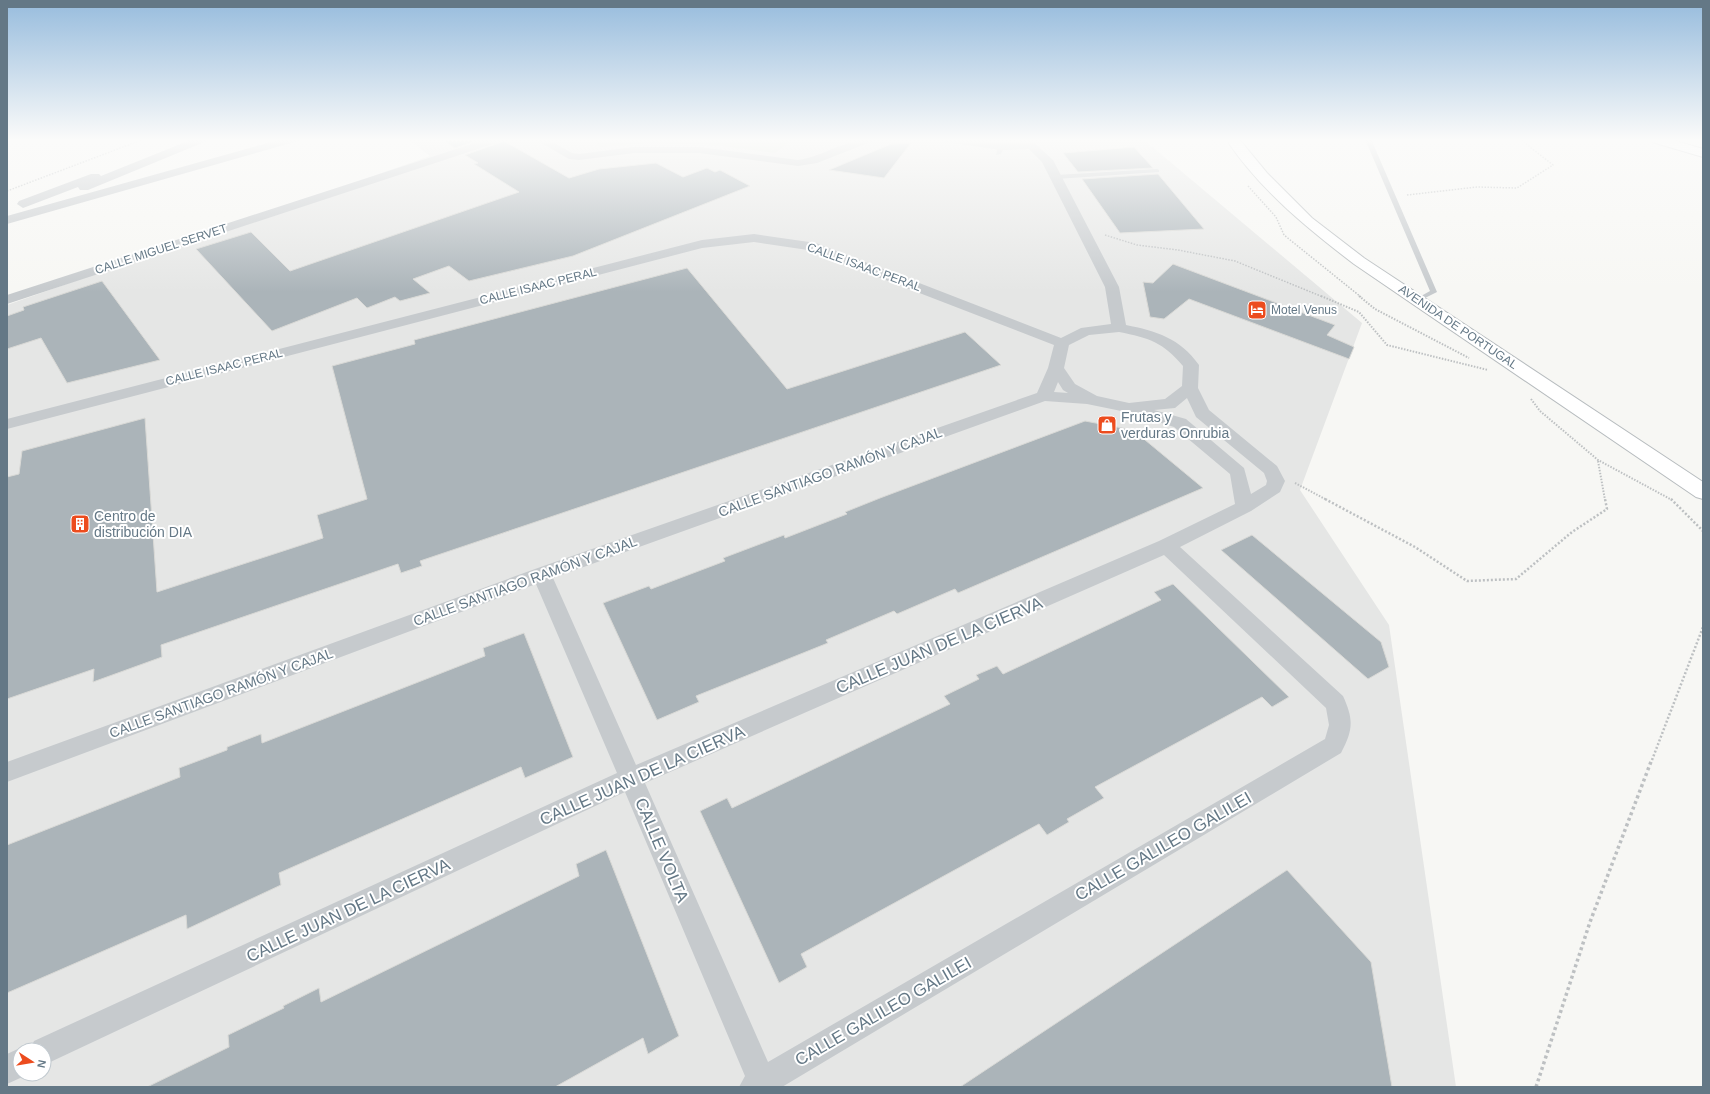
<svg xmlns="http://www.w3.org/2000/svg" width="1710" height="1094" font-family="Helvetica,sans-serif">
<rect width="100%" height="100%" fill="#f7f7f4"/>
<!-- built -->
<path fill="#e5e6e5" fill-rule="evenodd" d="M408,139H1143L1362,323L1300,490L1389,625L1456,1087H7V305L430,156ZM20,1050H44V1074H20Z"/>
<!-- green -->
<path fill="#d8dfd4" d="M592,139H793L775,153L714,145L651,143L600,147Z"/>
<!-- building -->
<path fill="#abb4b9" stroke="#d9d9d6" d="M441,139H482L455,148Z
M504,141L569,178L599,169L656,163L683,177L707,168L715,172L720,170L750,186L573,256L469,281L449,266L413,279L430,293L400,301L395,297L367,308L357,298L272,331L196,249L251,232L290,271L519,192L474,164L478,163L465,155Z
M911,143L884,178L829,170L891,144Z
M1134,147L1153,168L1078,172L1063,153Z
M1158,174L1204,229L1120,233L1082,179Z
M1173,264L1335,325L1327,335L1354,347L1349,359L1189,299L1164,319L1150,317L1143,282L1153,283Z
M687,268L787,389L965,332L1001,365L420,561L422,566L401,573L398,564L161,645L162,657L93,682L94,669L7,699V477L19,474L22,451L145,418L157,592L323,538L317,515L367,499L332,366L415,344L414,340Z
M102,281L160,360L67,383L41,338L7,349V316L24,310L23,307Z
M1085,421L1133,430L1203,488L958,593L955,589L897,614L894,611L826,640L828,643L696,696L699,702L657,720L603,603L649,586L651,589L725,561L723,558L784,535L785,538L847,514L845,512L880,498Z
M1252,535L1381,642L1389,667L1368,679L1221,550Z
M1173,584L1289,697L1272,707L1262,697L1095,787L1104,798L1067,819L1069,822L1047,835L1039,824L801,954L807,967L779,983L700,811L727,798L732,808L950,704L944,696L979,679L976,675L997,666L1003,674L1161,600L1154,592Z
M524,633L573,757L525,778L521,767L279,873L281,885L187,929L186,915L7,993V845L180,777L179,768L227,750V747L261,734L262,743L485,656L483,648Z
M606,850L679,1036L648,1054L643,1038L555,1087H147L229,1047L228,1035L284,1008L283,1006L319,988L321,1002L579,876L576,864Z
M1287,870L1371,962L1392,1087H960Z"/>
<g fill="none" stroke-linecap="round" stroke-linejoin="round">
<defs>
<path id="primary" d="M1226,139H1239L1267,173L1312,218L1364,258L1703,482V499L1696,497L1354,264C1307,228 1259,189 1226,139Z"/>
<path id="highway" d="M1650,139H1669L1703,149V157L1652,142Z"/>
</defs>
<!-- primary casing -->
<use href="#primary" stroke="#b7bcbf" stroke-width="2"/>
<!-- highway casing -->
<use href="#highway" stroke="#b8bcbf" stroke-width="2"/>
<!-- path-far3 -->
<path stroke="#bdc0c2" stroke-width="1.5" stroke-dasharray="1.5 1.5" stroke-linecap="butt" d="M1212,139L1216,144
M1248,186L1276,217L1284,235L1361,297
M7,191L144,139
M1407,195L1477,187L1517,188L1553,165L1521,140
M1105,235L1137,245L1178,250L1235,261L1323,297"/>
<!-- path-far2 -->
<path stroke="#bdc0c2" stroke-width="2" stroke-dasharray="1.5 1.5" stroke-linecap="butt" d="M1321,296L1359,312L1387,345L1488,370
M1359,296L1375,309L1469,358
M1531,399L1540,411L1598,460L1672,500
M1598,461L1605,500
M1295,483L1327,500"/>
<!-- path-far1 -->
<path stroke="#bdc0c2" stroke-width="2.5" stroke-dasharray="2 2" stroke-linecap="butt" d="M1325,499L1415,547L1467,581L1516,579L1572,532L1607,509L1605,499
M1671,499L1703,531
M1652,760L1703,627"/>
<!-- path -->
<path stroke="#bdc0c2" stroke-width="3.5" stroke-dasharray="3 3" stroke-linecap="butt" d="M1536,1087L1590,922L1652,759"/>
<!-- lane -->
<path fill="#c6cacd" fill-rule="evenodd" d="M1365,139H1371L1437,292L1419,301H1415L1414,300L1430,291Z
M1001,145L1004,147L1001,154L996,155L998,147Z
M1157,169L1159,170V172L1056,179L1053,177L1056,175Z"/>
<!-- street -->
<path fill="#c6cacd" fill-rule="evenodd" d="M193,139H208L207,141L88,190H80L78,187L23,208L17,204L19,201L91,174H99L101,176Z
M282,139H299L298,141L7,224V216Z
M487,139H503L502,141L7,304V295Z
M534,139H547L572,153L579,154L634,147H699L798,160C825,156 847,138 874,139L873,141L817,163L798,166L699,153H634L579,160L569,159Z
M940,139C967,139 994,144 1022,143L1019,139H1030L1053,160L1119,287L1126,325C1156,331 1180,338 1199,365L1198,388L1209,410L1277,466L1285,481L1280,492L1251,511L1180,547L1343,696C1354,720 1353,730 1341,753L782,1087H739L745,1076L625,792L44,1065V1050H30L34,1041L617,773L536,584L7,782V762L535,569L1037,393L1048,368L1054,345L808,250L754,242L702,248L7,429V419L702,240L754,234L816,243L1061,338L1081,328L1111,324L1105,287L1042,162L1029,149L1001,150L945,142ZM1119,332C1149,338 1163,342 1183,366L1182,386L1165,399L1129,403L1097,396L1075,384L1064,368L1069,345L1089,335ZM1058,382L1063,390L1068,393L1054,392ZM1187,398L1196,417L1264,473L1267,481L1266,485L1251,494L1244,468L1186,419L1154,410L1175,408ZM1045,401L1087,404L1131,413L1174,427L1230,474L1235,504L1159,541L636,765L553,578ZM1164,555L1326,708L1329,725L1325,739L768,1062L645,783Z
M20,1048L24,1050H20V1074H29L7,1084V1054Z"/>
<!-- primary -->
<use href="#primary" fill="#fff" fill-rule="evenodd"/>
<!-- highway -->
<use href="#highway" fill="#fff" fill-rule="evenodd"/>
</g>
<!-- sky -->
<linearGradient id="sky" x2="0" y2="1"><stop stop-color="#97bcdd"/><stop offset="0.48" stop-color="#fbfbfa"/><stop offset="1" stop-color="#fbfbfa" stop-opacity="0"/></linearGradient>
<rect width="1710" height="292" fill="url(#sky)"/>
<!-- icons -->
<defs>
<symbol id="hotel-square" viewBox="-11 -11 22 22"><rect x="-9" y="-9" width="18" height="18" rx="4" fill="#ec4c1e" stroke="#fff"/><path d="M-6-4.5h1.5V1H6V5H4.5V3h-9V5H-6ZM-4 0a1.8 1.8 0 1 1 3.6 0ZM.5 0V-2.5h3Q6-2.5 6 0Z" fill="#fff"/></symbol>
<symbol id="shop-square" viewBox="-11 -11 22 22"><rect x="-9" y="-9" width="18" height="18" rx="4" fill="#ec4c1e" stroke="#fff"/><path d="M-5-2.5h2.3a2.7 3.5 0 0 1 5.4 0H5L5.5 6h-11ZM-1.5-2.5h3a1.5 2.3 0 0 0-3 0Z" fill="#fff"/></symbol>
<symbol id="building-square" viewBox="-11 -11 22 22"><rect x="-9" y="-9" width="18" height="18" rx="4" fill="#ec4c1e" stroke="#fff"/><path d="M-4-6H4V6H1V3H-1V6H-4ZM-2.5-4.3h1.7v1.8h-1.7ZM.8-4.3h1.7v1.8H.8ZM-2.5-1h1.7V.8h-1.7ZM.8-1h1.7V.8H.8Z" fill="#fff"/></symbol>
</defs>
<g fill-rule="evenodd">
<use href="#hotel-square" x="1246" y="299" width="22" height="22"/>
<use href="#shop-square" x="1096" y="414" width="22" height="22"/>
<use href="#building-square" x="69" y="513" width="22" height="22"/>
</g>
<g text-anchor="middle" stroke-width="4" stroke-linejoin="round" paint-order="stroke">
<!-- far-street labels -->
<g font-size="12" fill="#647886" stroke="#fff">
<text transform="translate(161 249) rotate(-18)" y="4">CALLE MIGUEL SERVET</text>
<text transform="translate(864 267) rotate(20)" y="4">CALLE ISAAC PERAL</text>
<text transform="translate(538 286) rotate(-14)" y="4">CALLE ISAAC PERAL</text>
<text transform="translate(1458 327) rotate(34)" y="4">AVENIDA DE PORTUGAL</text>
<text transform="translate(224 367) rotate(-14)" y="4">CALLE ISAAC PERAL</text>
</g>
<!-- far-poi labels -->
<g font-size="12" fill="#647886" stroke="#fff" text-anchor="start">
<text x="1271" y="314">Motel Venus</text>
</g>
<!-- poi labels -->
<g font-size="14" fill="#647886" stroke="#fff" text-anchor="start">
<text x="1121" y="422">Frutas y<tspan x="1121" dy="16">verduras Onrubia</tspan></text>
<text x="94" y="521">Centro de<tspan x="94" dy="16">distribución DIA</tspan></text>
</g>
<!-- street labels -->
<g font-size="14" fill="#647886" stroke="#fff">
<text transform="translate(830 472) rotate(-20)" y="5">CALLE SANTIAGO RAMÓN Y CAJAL</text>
<text transform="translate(525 581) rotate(-20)" y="5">CALLE SANTIAGO RAMÓN Y CAJAL</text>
<text transform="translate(221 693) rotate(-20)" y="5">CALLE SANTIAGO RAMÓN Y CAJAL</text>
</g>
<!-- near-street labels -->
<g font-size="17" fill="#647886" stroke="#fff">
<text transform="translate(939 645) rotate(-23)" y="6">CALLE JUAN DE LA CIERVA</text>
<text transform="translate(642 775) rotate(-24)" y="6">CALLE JUAN DE LA CIERVA</text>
<text transform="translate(1163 846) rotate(-30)" y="6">CALLE GALILEO GALILEI</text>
<text transform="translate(662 850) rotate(67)" y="6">CALLE VOLTA</text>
<text transform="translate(348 910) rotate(-25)" y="6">CALLE JUAN DE LA CIERVA</text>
<text transform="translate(883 1011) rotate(-30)" y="6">CALLE GALILEO GALILEI</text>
</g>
</g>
<!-- border -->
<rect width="1710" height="1094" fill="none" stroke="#647886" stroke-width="16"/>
<!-- north arrow -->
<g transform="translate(32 1062) rotate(102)"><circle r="19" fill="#ffffff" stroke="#c1c9cf"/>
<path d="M0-3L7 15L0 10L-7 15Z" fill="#ec4c1e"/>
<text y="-6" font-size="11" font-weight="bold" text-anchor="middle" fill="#647886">N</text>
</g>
</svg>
